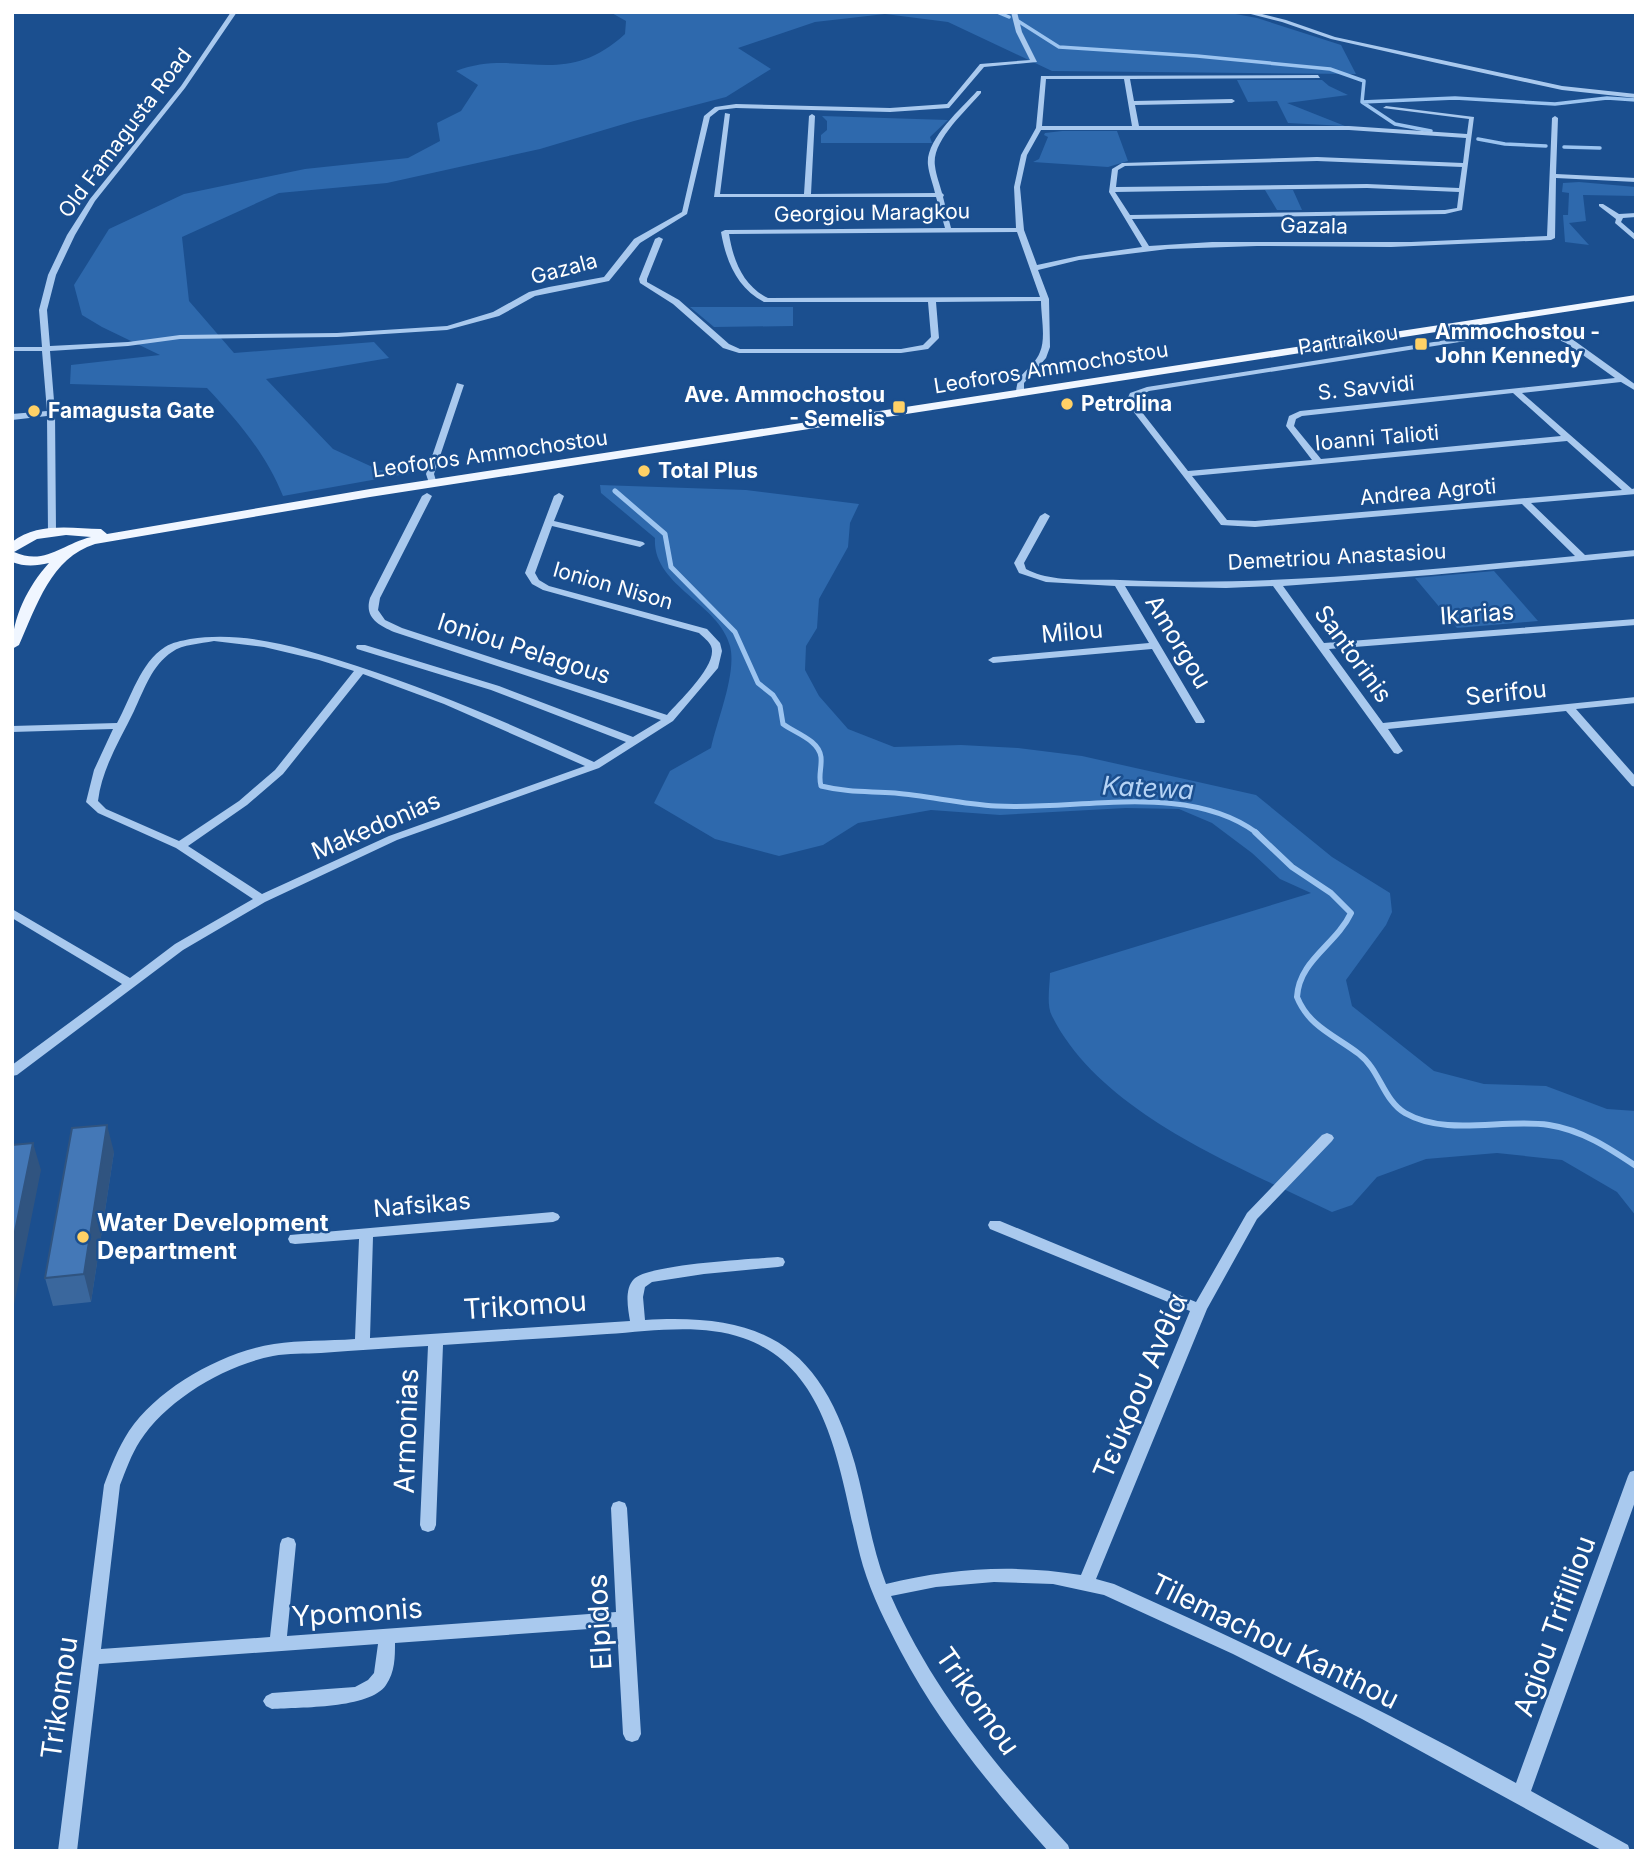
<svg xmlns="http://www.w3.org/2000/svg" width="1648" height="1863" font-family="Inter,sans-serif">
<rect width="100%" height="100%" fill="#1b4f8f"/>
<!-- green -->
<path fill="#2e69ad" d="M610,12H1225L1257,18L1341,45L1356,74L1052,71L948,22L885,14L815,22L738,48L771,69L726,97L634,121L540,149L387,183L279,193L182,237L189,301L234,353L374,342L389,358L266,379L333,449L379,470L411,473L283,496C266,454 238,421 207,388L70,384L71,365L160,355L102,327L82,315L74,285L109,229L184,194L305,169L408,158L440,141L437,123L461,111L478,85L456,71C519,47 563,91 625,34L626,21Z
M1237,80H1322L1329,86L1348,95L1287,103L1345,126L1288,123L1277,101L1248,102Z
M822,116L948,120L930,137L932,143H821V135L827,130V121Z
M1062,131H1117L1128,161L1108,167L1033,162L1039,159L1048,137L1044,135L1045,133Z
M1579,182L1636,187V196L1583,195L1586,221L1569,223L1589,245L1565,242L1563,215H1568L1569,193L1562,192L1563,183Z
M1265,190H1293L1302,210H1277Z
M690,307H793V326L714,327Z
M600,485L746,490L859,504L850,523L848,547L819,599L817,628L806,646L805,670L819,696L848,729L894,747L961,745L1018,748L1082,756L1256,795L1332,857L1390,893L1392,912L1386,925L1346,980L1352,1006L1434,1071L1484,1084L1546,1086L1607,1109L1636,1111V1216L1617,1192L1562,1160L1497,1153L1426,1159L1377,1177L1352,1205L1332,1212C1238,1166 1101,1114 1052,1016C1046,1005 1050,985 1050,973L1311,893L1280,879L1252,853L1212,823L1179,809L1126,808L1000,815L931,810L858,823L823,845L779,856L715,839L654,803L670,771L711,748C717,720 737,673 730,646C719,603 652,586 655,538L601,493Z
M1494,571L1538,621L1457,628L1415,578Z"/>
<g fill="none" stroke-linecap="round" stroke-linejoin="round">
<!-- stream-far2 -->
<path stroke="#9cc4f0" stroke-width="3.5" d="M997,12L1009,17
M1018,21L1059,47L1197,56L1330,69L1364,81L1362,102L1395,124L1431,131
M1362,102L1455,98L1555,104L1607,98L1636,100
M1478,139L1505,144L1546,146
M1564,147L1600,148"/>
<!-- stream-far1 -->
<path stroke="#9cc4f0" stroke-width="5" d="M615,491L665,534L671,567L735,632L758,683L773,695L780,706L783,724C795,733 819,740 821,757C822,768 818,776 821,786C850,793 867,791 895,793C929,796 962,804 996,806C1078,811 1187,781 1257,833"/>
<!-- stream -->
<path stroke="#9cc4f0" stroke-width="6" d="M1255,832L1292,867L1331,893L1351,913C1336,945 1299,960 1297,997C1309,1027 1336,1036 1359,1054C1380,1070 1383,1100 1405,1113C1447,1137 1503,1118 1549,1125C1582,1130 1609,1148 1636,1166"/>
<!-- minor -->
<path fill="#a9c9ee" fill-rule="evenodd" d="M231,12H237L185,88L95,201L75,235L56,275L47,310L50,346L128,342L180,335L337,333L447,326L493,312L529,292L549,287L604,277L634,239L682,212L704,116L715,107L736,104L890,108L947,104L980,64L1030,60L1016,32L1011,12H1017L1022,32L1037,62L984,67L949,108L890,112L736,108L719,110L710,117L687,214L640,243L609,281L535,296L499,316L447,330L337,337L180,339L128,346L50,351L55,413L56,531L51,534L48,533L47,416L12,420V414L47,411L42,351H12V347H42L39,310L48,275L67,235L90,199L181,86Z
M1243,12H1254L1286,20L1335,37L1562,86L1636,94V98L1562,90L1437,63L1331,39L1282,22Z
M1318,75L1320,78L1130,79L1134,101L1232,99L1235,101L1232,103L1135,105L1139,126H1349L1467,134L1469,119L1383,108L1386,106L1474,117L1462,210L1445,214L1132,219L1149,246L1212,242H1411L1547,236L1552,118L1555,116L1558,118L1556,174L1636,178V182L1556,178L1555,238L1551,240L1391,247L1257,246L1168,249L1079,260L1038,270L1049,299L1050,347L1046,358L1024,383V394L1020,396L1016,394C1016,371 1033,370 1040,352C1046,338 1041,316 1041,301L936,302L939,338L928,349L901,353H739L723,348L673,304L640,283L639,279L655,239L659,237L663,239L647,279V282L679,300L729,344L740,349H901L923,345L931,337L928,302H764C737,288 726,261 721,232L725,230L945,228L936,197H714L725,113L730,114L720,194H804L809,116L812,114L815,116L811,194L935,193C933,184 929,174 928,165C925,140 961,109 977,91H981V93C966,111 931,141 935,166C936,175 940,185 942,193L944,195L943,197L951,228H1016L1014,187L1021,155L1036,128L1041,76ZM1046,79H1124L1132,126H1042ZM1041,130H1349L1466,138L1463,163L1317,157L1122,163L1112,169L1109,192L1142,247L1079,256L1037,265L1024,230L1020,187L1027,155ZM1317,161L1462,167L1459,188L1367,184L1116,187L1118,170L1125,166ZM1367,188L1459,192L1457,208L1445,210L1130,215L1115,192ZM1017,232L1040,297L768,298C743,286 733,260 729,234Z
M1599,204H1603L1619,214L1636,213V217L1623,218L1621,222L1636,235V241L1615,223L1616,219L1599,206Z
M1536,326L1572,339L1636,385V391L1621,382L1522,393L1632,489L1636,488V494L1531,503L1585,555L1636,550V556L1431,575L1283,586L1324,643L1636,619V625L1329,649L1383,723L1636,697V703L1576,709L1636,777V787L1632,786L1566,711L1388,729L1403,751L1398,754L1394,753L1273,586L1226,588L1125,586L1205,721L1204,723H1196L1152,649L993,663L988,660L993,657L1149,643L1115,586L1046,582L1019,573L1014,563L1040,516L1045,513L1050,516L1024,563L1026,569C1051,583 1092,579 1120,580C1273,587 1424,570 1575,556L1522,504L1255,527L1221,525L1126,402L1130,393L1147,387ZM1535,330L1566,343L1615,378L1300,411L1289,416L1286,426L1312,460L1188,471L1134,402L1137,397L1149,391ZM1513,393L1561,436L1321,459L1294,426L1296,419L1302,416ZM1567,441L1622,490L1255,521L1227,520L1192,476Z
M457,383L464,385L434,474L437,484L430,486L426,474Z
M427,493L432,496L380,598L378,610L385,620L402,628L667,715C679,701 719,664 711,646C709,641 703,637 699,633L543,590L532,584L525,573L554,496L559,493L564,496L554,521L643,542L645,544L640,547L552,526L535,573L539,580L549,586L707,629L720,643L722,651L718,668L673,721L599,768L397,840L265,902L183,950L17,1075L12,1076V1065L122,984L12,918V909L130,978L175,944L253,899L176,848L98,813L86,802L94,770L113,729L12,732V726L117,723C131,698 140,663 165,647C173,642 181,641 190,639C246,630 304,649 357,666C438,692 517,727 594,762L626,742L491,690L357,649L356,647L357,645H365L499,686L633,737L661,720L394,632C379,625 364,618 370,598L422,496ZM214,641L264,647L319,660L354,671L275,770L239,801L179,841L106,809L98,801C102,768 120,740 134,711C144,690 152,665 172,652C183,644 200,644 214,641ZM363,674L444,704L585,766L389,836L262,894L188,846L247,805L283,774Z
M1327,1133L1332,1135L1334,1138L1332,1141L1257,1219L1207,1309L1096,1579L1114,1584C1251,1645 1385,1711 1516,1783L1628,1476L1630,1472L1636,1470V1499L1531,1791L1628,1845L1630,1851H1603L1362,1719L1233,1654L1104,1595L1053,1584L994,1582L936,1587L891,1596C933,1691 998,1769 1068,1845L1070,1851H1048C993,1789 940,1726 901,1652C886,1623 872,1596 863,1566C840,1486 836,1370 743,1338C701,1323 651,1331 607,1334C552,1338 498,1341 443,1345L436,1525L434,1530L428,1532L422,1530L420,1525L428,1346C392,1348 357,1350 321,1353C305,1354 288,1353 273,1356C225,1365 166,1400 140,1441C131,1455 126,1470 120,1485L101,1649L270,1637L280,1544L282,1539L288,1537L294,1539L296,1544L287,1636L616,1612L611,1508L613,1503L619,1501L625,1503L627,1508L641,1734L638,1740L632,1742L626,1740L623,1734L617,1627L395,1643C395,1657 395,1672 386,1685C370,1709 300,1707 272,1709L266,1706L263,1701L266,1696L272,1693L355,1687L368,1680L374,1673L378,1644L99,1664L77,1851H58L104,1485C111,1466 118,1448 129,1431C158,1388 222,1352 274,1344C300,1340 328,1341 355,1339L359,1239L295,1244L290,1243L288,1239L290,1235L553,1212L558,1214L560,1217L558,1220L553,1222L373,1237L370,1338L630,1321C628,1309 624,1289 634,1279C649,1264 753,1259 778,1257L783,1258L785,1262L783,1266L778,1267L704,1274L652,1282L645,1287L643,1297L645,1320C765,1313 821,1346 855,1464C866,1504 871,1545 886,1584C951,1568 1015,1564 1081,1575L1190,1311L990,1229L988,1225L990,1221H1000L1196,1302L1247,1213L1322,1135Z"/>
<!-- major -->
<path fill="#f0f6ff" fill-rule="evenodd" d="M1636,295V301L370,497L95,544C51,558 37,605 19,645L12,649C12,618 28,586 49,563C36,566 25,567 12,562V542C37,522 71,528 101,529L107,534L370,489ZM66,535L91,537C62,544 45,566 14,552L37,539Z"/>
</g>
<!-- wall -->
<path fill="#3a679d" d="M114,1152L91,1302L53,1306L45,1278Z"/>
<!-- shaded-wall -->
<path fill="#305480" d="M107,1125L114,1152L91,1302L84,1274Z
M33,1143L41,1170L12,1315V1246Z"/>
<!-- building -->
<path fill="#4478b7" stroke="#305480" stroke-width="2" d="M107,1125L84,1274L45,1278L72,1128Z
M33,1143L12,1246V1145Z"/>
<!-- markers -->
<g fill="#ffd166" stroke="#1b4f8f" stroke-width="2.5">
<rect x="1414" y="337" width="14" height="14" rx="3.5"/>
<circle cx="1067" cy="404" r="7"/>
<rect x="892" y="400" width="14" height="14" rx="3.5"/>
<circle cx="34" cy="411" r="7"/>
<circle cx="644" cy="471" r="7"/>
<circle cx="83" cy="1237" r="7"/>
</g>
<g text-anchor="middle" stroke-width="5" stroke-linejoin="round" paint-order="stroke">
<!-- far-street labels -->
<g font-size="21" fill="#fff" stroke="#1b4f8f">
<text transform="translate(125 133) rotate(-53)" y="7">Old Famagusta Road</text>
<text transform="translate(872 213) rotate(-1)" y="7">Georgiou Maragkou</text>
<text transform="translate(1314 226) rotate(1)" y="7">Gazala</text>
<text transform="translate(564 269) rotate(-15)" y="7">Gazala</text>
<text transform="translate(1348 340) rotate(-9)" y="7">Partraikou</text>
<text transform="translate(1051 368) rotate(-9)" y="7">Leoforos Ammochostou</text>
<text transform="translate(1366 388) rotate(-6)" y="7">S. Savvidi</text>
<text transform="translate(1377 438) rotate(-5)" y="7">Ioanni Talioti</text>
<text transform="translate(490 454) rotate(-8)" y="7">Leoforos Ammochostou</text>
<text transform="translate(1428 492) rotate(-5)" y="7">Andrea Agroti</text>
<text transform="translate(1337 557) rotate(-3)" y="7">Demetriou Anastasiou</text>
<text transform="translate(613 586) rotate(16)" y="7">Ionion Nison</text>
</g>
<!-- far-poi labels -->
<g font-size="21" font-weight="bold" fill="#fff" stroke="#1b4f8f" text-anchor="start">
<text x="1435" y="339">Ammochostou -<tspan x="1435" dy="24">John Kennedy</tspan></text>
<text x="885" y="402" text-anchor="end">Ave. Ammochostou<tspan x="885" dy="24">- Semelis</tspan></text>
<text x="1081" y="411">Petrolina</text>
<text x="48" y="418">Famagusta Gate</text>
<text x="658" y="478">Total Plus</text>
</g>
<!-- street labels -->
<g font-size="24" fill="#fff" stroke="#1b4f8f">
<text transform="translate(1477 614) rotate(-4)" y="8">Ikarias</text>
<text transform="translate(1072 632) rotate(-5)" y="8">Milou</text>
<text transform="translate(1178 642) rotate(59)" y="8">Amorgou</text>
<text transform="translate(524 649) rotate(18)" y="8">Ioniou Pelagous</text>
<text transform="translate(1353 654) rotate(54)" y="8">Santorinis</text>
<text transform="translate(1506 693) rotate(-6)" y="8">Serifou</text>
<text transform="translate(376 826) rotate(-23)" y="8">Makedonias</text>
<text transform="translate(422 1205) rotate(-5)" y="8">Nafsikas</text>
</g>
<!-- poi labels -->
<g font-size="24" font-weight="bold" fill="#fff" stroke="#1b4f8f" text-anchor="start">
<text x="97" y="1231">Water Development<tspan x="97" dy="28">Department</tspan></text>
</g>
<!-- water labels -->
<g font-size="26" font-style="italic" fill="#b5d3f5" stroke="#1b4f8f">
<text transform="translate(1148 788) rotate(3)" y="9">Katewa</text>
</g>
<!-- near-street labels -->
<g font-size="28" fill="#fff" stroke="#1b4f8f">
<text transform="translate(525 1305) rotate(-4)" y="10">Trikomou</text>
<text transform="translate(1140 1386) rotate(-67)" y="10">Τεύκρου Ανθία</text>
<text transform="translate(406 1431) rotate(-88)" y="10">Armonias</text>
<text transform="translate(357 1612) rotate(-4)" y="10">Ypomonis</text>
<text transform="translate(599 1622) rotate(-93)" y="10">Elpidos</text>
<text transform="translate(1554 1626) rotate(-70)" y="10">Agiou Trifilliou</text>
<text transform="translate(1275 1641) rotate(26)" y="10">Tilemachou Kanthou</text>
<text transform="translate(59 1698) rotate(-82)" y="10">Trikomou</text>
<text transform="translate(978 1701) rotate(55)" y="10">Trikomou</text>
</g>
</g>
<!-- border -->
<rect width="1648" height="1863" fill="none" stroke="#ffffff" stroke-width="28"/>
</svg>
